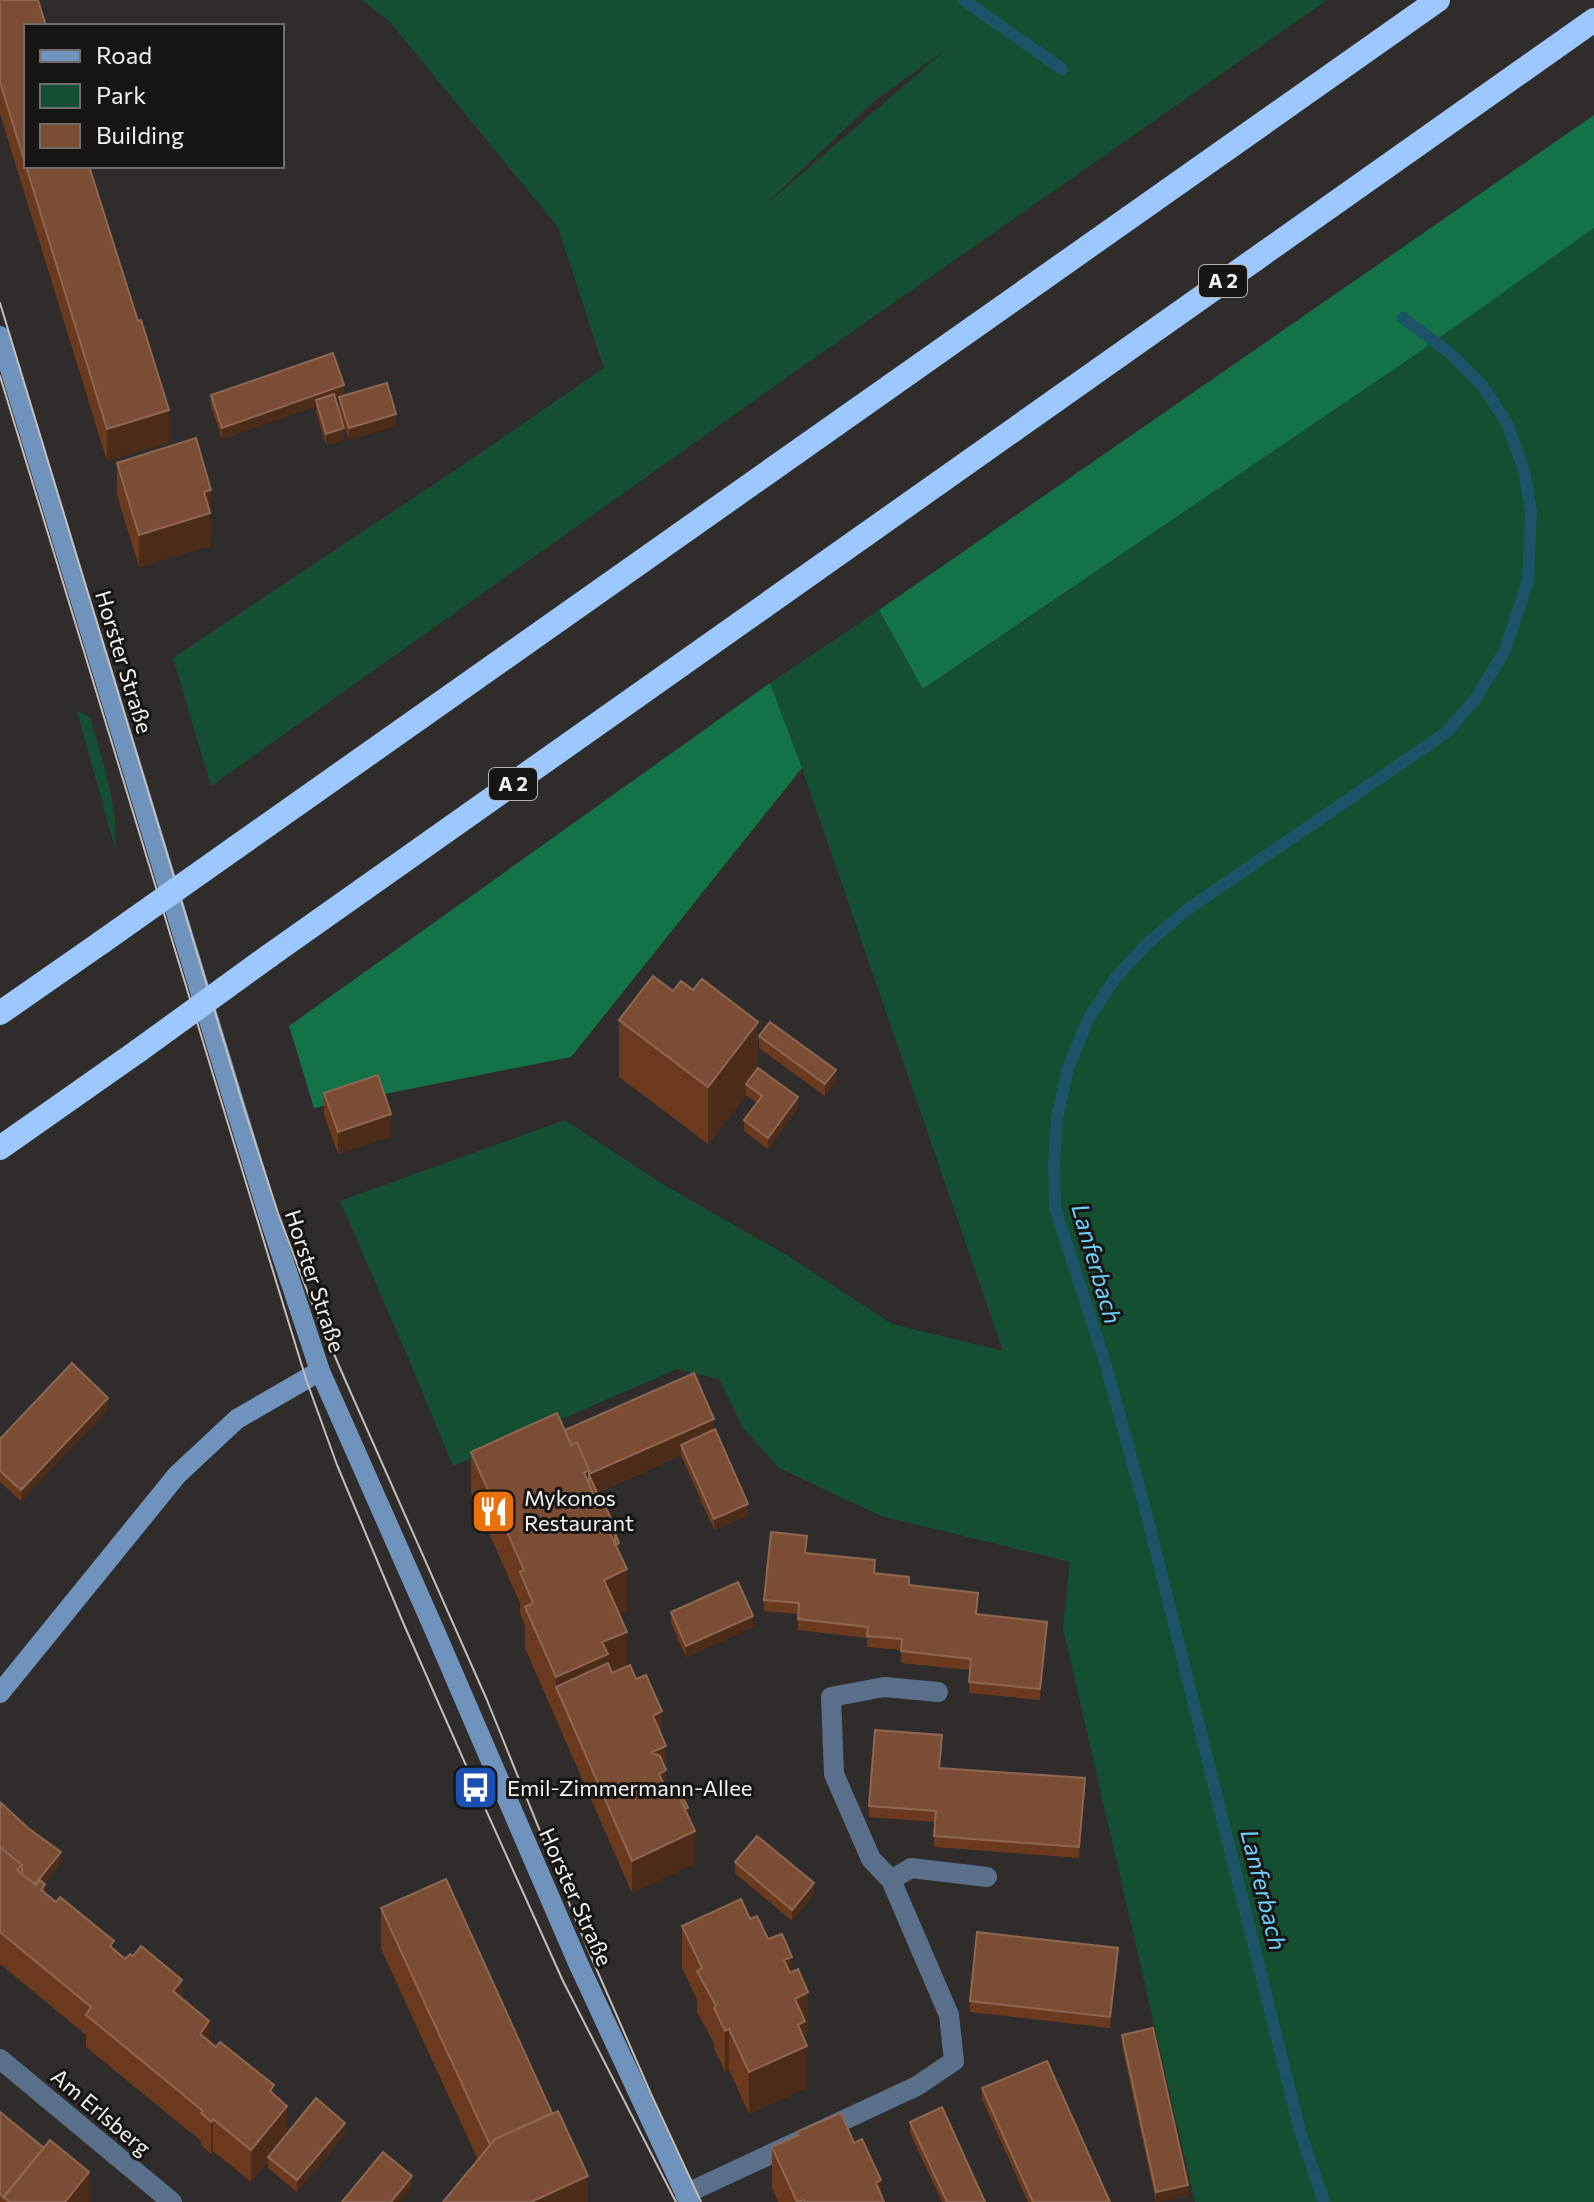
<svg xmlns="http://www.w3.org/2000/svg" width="1594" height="2202" font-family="Commissioner,sans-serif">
<rect width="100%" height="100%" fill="#302c2b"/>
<!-- green -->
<path fill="#154f31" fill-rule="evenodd" d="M362,0H1327L793,373L211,786L173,658L460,467L604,368L558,227L390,22ZM949,47L770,201H769L872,103Z
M1594,228V2202H1195L1063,1628L1070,1562L881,1516L779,1468L743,1428L719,1379L677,1369L453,1466L407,1355L340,1201L565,1120L664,1185L790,1257L892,1324L1003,1351L802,768L770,683L879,610L924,689L1418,353Z
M77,711L90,717C101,755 119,808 115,848Z"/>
<!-- forest -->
<path fill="#147346" d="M1594,115V228L1418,353L923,689L879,610Z
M770,683L802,768L571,1057L314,1108L289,1026Z"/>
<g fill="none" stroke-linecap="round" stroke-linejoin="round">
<!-- stream -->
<path stroke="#1d5368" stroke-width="12" d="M964,0L1062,69
M1324,2202L1300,2131L1146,1512L1105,1362L1055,1208L1054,1163L1057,1119L1068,1068L1088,1020L1115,978L1149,942L1188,909L1447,732L1476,698L1505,650L1528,581L1531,511L1524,471L1508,425L1482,385L1450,353L1403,318"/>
<!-- minor -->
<path stroke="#596f8a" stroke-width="20" d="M891,1880L911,1868L987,1877
M0,2059L172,2202
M685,2194L917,2086L954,2061L949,2015L891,1880L871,1859L834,1774L831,1697L884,1687L938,1692"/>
<!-- secondary -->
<path stroke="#7093be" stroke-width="20" d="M0,336L269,1217L320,1371L434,1629L578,1963L689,2202
M0,1693L177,1475L237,1419L320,1371"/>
<!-- motorway -->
<path stroke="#9dc8fd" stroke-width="24" d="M235,848L1438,0
M269,956L1594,20
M0,1013L102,942
M0,1148L138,1051"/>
<!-- tram -->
<path stroke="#c2bebd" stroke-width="2" d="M0,303L244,1108L278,1213L309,1296L343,1375L487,1700L586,1945L651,2094L701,2202
M0,376L287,1317L306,1379L337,1465L405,1627L476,1788L563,1981L676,2202"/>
<!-- motorway-bridge -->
<path stroke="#9dc8fd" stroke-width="24" d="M102,942L235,848
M138,1051L269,956"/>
</g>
<!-- wall -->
<path fill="#6b391d" d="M0,0L169,442L107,461L0,114Z
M211,395L344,396L396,426L349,439L339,408V398L335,400L344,439L326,445L316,411V406L222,439L211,406Z
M117,463L211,522L210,546L139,567L117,495Z
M619,1020L758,1068L798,1108L768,1149L744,1131V1120L757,1103L746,1095L708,1144L619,1077Z
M759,1036L836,1081L825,1096L759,1048Z
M324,1093L391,1136L338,1154L324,1115Z
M108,1409L21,1501L0,1482V1439Z
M565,1430H714L748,1515L714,1530L681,1455L597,1493L615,1533L619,1553L627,1611L619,1614L627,1666L666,1746V1790L688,1816L695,1863L632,1893L525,1648V1625L520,1613V1603L471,1493V1452Z
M806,1553L875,1573L909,1586L978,1604L977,1614L1047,1633L1040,1700L969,1693L970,1670L901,1663V1650L867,1647V1638L798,1630V1614L764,1611V1600Z
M671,1612L753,1627L686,1657L671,1623Z
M942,1746L940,1768L1085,1790L1079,1858L934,1847L935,1822L869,1817V1806Z
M0,1802L61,1863L44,1883L45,1893L125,1959L182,1998L209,2041L274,2095L287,2134H345L297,2192L268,2168V2161L251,2182L213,2151L211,2154L201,2145V2141L86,2047V2035L0,1964Z
M735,1862L814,1894L792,1921L735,1873Z
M381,1908L588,2202L478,2160L381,1949Z
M750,1919L768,1939L792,1972L808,2034L805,2035L807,2087L749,2114L729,2070L725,2072L714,2049V2043L697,2012V2000L682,1968V1926Z
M1118,1959L1110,2028L970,2012V2001Z
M1122,2035L1188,2196L1156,2202L1122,2046Z
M982,2088L1110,2202H1028L982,2099Z
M0,2112L89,2202H0Z
M910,2122L985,2202H942L910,2133Z
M797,2132L854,2143L884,2202H778L772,2188V2147L797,2136Z"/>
<!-- shaded-wall -->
<path fill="#4d2b19" d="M344,385V397L318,406L316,400V406L222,439V428Z
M169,410V442L107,461V429Z
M396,414V426L349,439V428Z
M344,428V439L326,445V434Z
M211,490L210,546L139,567V535L204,492Z
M758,1022V1079L746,1084V1095L708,1144V1087Z
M836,1070V1081L825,1096V1084Z
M798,1097V1108L768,1149V1138Z
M391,1114V1136L338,1154V1132Z
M108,1398V1409L21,1501V1490Z
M714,1419V1441L681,1445V1455L589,1496L584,1473Z
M748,1504V1515L714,1530V1519Z
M615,1528V1546L619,1543V1565L609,1531Z
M627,1569V1611L604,1621V1580Z
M753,1616V1627L686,1657V1646Z
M1047,1622V1633L1040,1700V1689Z
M627,1632V1673L556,1687V1677L602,1642Z
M662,1711V1743L653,1716Z
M666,1746V1802L652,1752Z
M1085,1778V1790L1079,1858V1847Z
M695,1831V1863L632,1893V1861Z
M61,1852V1863L31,1900V1889Z
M814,1883V1894L792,1921V1910Z
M1118,1948V1959L1110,2028V2017Z
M792,1957V1998L784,1960Z
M182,1980V2012L173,1991Z
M808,1992V2034L805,2035V2047L807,2046V2087L749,2114V2072L795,1999Z
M209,2021V2053L200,2034Z
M729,2029V2070L725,2072V2031Z
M287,2106V2138L268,2157V2161L251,2182V2150Z
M213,2119V2151L211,2154V2122Z
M345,2123V2134L297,2192V2180Z
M89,2172V2202H65Z
M412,2176V2187L400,2202H391Z
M588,2176V2202H531Z
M881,2180V2202L876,2183Z
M1188,2185V2196L1156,2202V2192Z"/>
<!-- building -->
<path fill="#7a4d34" stroke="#8d6751" stroke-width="2" d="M0,0H38L46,26H26V166L0,82Z
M26,166H89L138,321L141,320L169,410L107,429Z
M333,353L344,385L222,428L211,395Z
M387,383L396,414L349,428L339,397Z
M334,394L344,428L326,434L316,400Z
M196,438L211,490L204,492L210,513L139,535L117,463Z
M653,976L673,991L681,981L693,990L702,979L758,1022L708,1087L619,1020Z
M770,1022L836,1070L825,1084L759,1036Z
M758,1068L798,1097L768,1138L744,1120L762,1096L746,1084Z
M378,1075L391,1114L338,1132L324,1093Z
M72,1363L108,1398L21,1490L0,1471V1439Z
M694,1373L714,1419L589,1474V1470L577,1442L571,1445L565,1430Z
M557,1413L571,1445L577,1442L589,1470L584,1473L597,1503L603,1500L614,1526L615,1528L609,1531L627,1569L604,1580L627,1632L602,1642L608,1654L556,1677L525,1607L533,1603L520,1572L524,1570L471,1452Z
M715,1429L748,1504L714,1519L681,1445Z
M589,1475L601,1501L597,1503L589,1485Z
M771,1532L807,1536L805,1553L875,1560L874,1573L909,1577V1585L978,1593L976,1614L1047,1622L1040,1689L969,1682L971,1659L901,1651L902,1639L867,1636L868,1627L798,1619L799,1603L764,1600Z
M615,1533L619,1543L616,1545L615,1543Z
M738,1582L753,1616L686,1646L671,1612Z
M608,1663L612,1673L630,1665L636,1679L646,1675L662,1711L653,1716L666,1746L652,1752L660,1756L666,1770L659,1774L668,1794L675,1791L677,1792L695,1831L632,1861L556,1687Z
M875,1730L942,1735L939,1768L1085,1778L1079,1847L934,1836L936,1811L869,1806Z
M677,1785L688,1808L685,1809L677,1792L675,1791L668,1794L666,1790Z
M0,1802L28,1828L61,1852L35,1884L22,1874V1865L0,1847Z
M757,1836L814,1883L792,1910L735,1862Z
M0,1847L22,1865L17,1870L36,1885L40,1880L45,1884L41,1890L56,1902L60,1897L114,1941L110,1946L125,1959L130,1954L133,1956L141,1946L182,1980L173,1991L209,2021L200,2034L216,2047L220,2042L274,2085L270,2091L287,2106L251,2150L213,2119L211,2122L201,2113L203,2111L86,2015L91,2007L0,1932Z
M446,1879L552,2113L495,2139L490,2145L381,1908Z
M741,1899L750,1919L757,1916L768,1939L782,1934L792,1957L784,1960L790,1973L798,1969L808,1992L795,1999L805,2021L798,2025L807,2046L749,2072L729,2029L725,2031L714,2008L716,2006L697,1971L702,1968L682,1926Z
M977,1932L1118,1948L1110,2017L970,2001Z
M1153,2028L1188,2185L1156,2192L1122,2035Z
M1047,2061L1110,2202H1033L982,2088Z
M316,2098L345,2123L297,2180L268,2157Z
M942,2107L985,2202H947L910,2122Z
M558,2111L588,2176L531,2202H443L495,2139Z
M0,2112L44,2148L4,2197L0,2194Z
M841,2113L854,2143L862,2139L881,2180L876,2183L884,2202H805L804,2200L797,2202L772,2147L799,2135L797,2132Z
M50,2140L89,2172L65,2202H10L3,2197Z
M383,2152L412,2176L391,2202H342Z"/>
<!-- icons -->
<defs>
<symbol id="restaurant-square" viewBox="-11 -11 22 22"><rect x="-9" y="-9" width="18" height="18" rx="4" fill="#e8710a" stroke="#171514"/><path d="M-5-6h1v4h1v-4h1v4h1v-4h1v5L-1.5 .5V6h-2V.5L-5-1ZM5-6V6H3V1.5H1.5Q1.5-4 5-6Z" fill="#fff"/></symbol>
<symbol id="bus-square" viewBox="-11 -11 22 22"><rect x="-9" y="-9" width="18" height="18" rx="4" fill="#1a4fb4" stroke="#171514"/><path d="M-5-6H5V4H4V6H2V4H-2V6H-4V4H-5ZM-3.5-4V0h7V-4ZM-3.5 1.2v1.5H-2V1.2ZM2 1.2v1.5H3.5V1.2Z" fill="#fff"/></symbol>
</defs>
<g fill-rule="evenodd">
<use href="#restaurant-square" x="468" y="1486" width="51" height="51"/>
<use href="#bus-square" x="450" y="1762" width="51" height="51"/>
</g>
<g text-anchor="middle" stroke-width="6" stroke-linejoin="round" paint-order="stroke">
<!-- shield labels -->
<g fill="#171514" stroke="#b2b0af" stroke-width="2">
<rect x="1199" y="265" width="48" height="32" rx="6"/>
<rect x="489" y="768" width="48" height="32" rx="6"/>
</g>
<g font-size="20" font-weight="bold" fill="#f5f2f1">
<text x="1223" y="288">A 2</text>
<text x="513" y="791">A 2</text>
</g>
<!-- street labels -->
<g font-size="22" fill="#f5f2f1" stroke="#171514">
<text transform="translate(124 662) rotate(73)" y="8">Horster Straße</text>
<text transform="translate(315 1281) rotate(72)" y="8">Horster Straße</text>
<text transform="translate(576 1897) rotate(66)" y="8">Horster Straße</text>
<text transform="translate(101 2112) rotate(40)" y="8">Am Erlsberg</text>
</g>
<!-- poi labels -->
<g font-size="22" fill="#f5f2f1" stroke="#171514" text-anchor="start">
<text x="524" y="1506">Mykonos<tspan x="524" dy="25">Restaurant</tspan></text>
<text x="507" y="1796">Emil-Zimmermann-Allee</text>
</g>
<!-- water labels -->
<g font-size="24" font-style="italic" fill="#6dd2fe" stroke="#171514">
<text transform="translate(1096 1264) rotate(74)" y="8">Lanferbach</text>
<text transform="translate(1263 1890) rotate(76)" y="8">Lanferbach</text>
</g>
</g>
<!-- legend -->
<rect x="24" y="24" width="260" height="144" fill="#171514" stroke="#706d6c" stroke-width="2"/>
<rect x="40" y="50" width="40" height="12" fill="#7093be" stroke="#706d6c" stroke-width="2"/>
<text x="96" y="64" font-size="24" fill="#f5f2f1">Road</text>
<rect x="40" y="84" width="40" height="24" fill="#154f31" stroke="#706d6c" stroke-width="2"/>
<text x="96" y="104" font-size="24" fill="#f5f2f1">Park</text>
<rect x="40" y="124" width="40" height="24" fill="#7a4d34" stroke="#706d6c" stroke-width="2"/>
<text x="96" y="144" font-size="24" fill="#f5f2f1">Building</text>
</svg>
